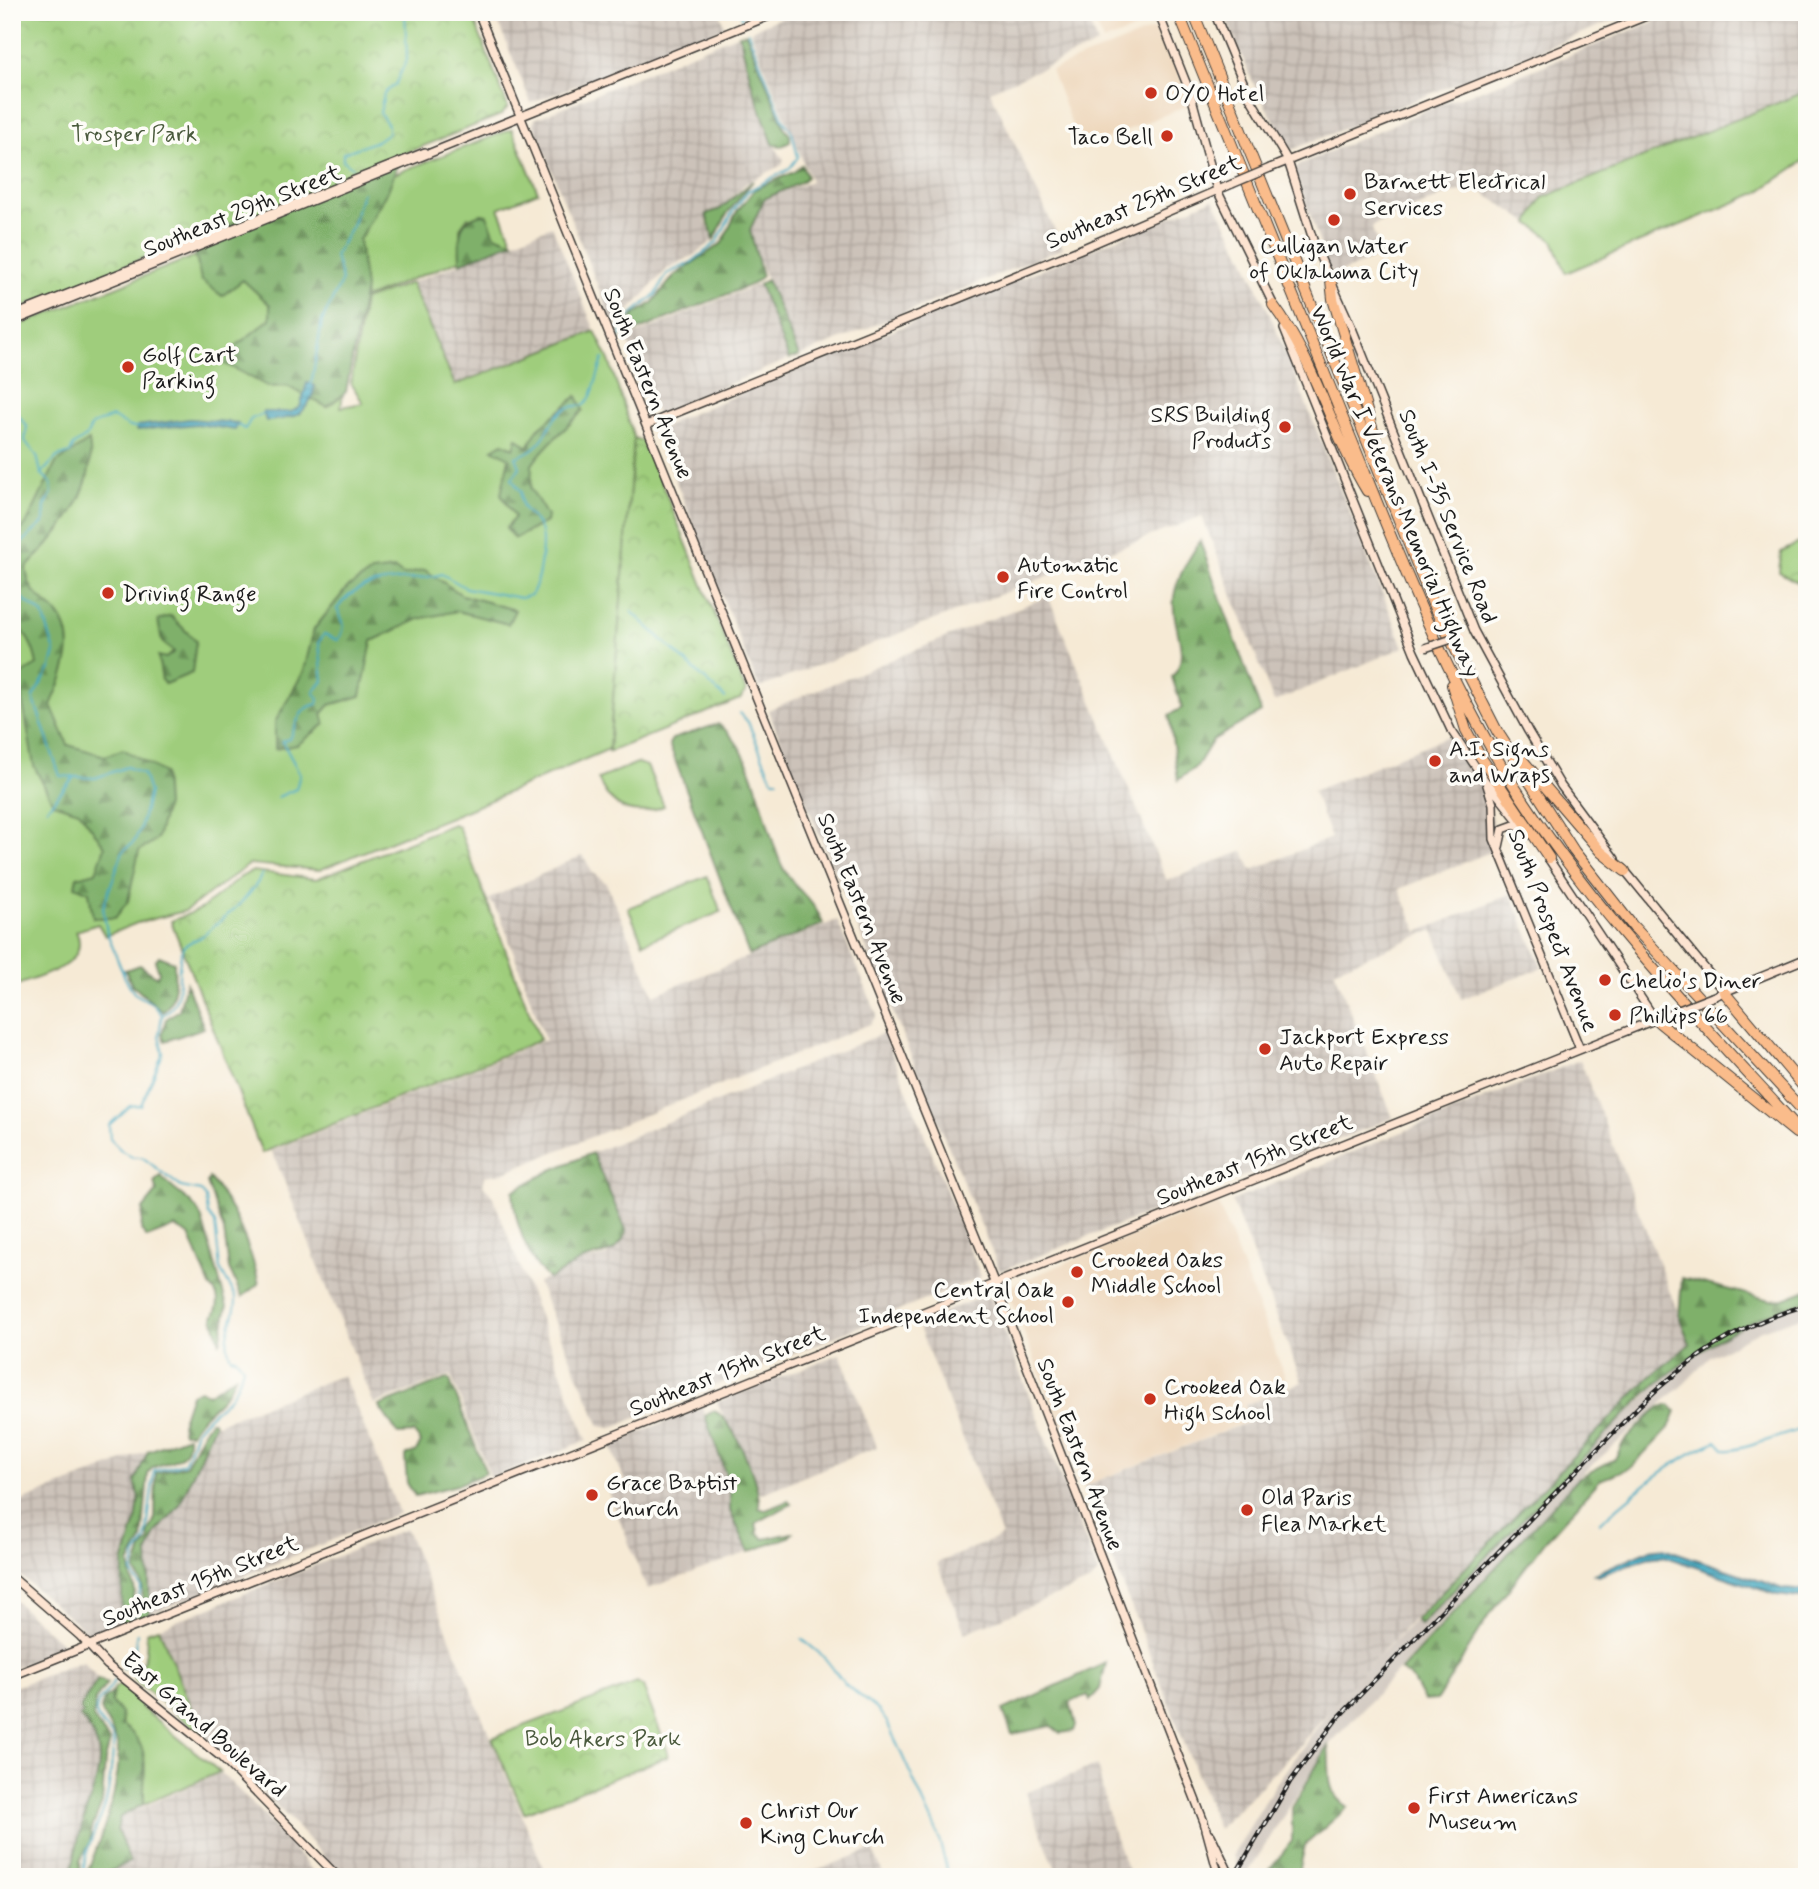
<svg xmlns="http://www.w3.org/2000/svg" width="1819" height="1889" font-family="Mynerve,sans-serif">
<defs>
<pattern id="industrial-grid" width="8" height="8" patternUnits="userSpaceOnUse" patternTransform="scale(1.75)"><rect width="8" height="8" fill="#ccc2b9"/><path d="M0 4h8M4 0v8" fill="none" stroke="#afa69e"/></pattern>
<pattern id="forest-firs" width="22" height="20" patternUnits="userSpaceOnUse" patternTransform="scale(1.75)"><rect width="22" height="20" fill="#7fb06b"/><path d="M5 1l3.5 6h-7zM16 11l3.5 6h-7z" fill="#678e57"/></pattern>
<pattern id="park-crowns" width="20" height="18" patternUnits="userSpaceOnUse" patternTransform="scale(1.75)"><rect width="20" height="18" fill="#9fcd7b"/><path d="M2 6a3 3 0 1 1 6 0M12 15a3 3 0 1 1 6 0" fill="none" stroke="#88af6a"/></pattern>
<pattern id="water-rules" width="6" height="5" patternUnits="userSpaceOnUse" patternTransform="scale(1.75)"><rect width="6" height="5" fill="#41a8c1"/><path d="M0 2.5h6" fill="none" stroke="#36889c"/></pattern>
</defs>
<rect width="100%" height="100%" fill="#fdfcf7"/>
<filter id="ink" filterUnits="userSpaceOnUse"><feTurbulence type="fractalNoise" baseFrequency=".0143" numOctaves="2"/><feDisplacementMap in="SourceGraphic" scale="14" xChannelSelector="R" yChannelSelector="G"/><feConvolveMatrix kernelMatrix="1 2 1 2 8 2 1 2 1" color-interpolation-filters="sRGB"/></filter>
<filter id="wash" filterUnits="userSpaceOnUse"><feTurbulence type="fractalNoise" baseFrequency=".00686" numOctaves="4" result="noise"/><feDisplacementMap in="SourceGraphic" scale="28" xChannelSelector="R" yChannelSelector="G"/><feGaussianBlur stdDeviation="1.57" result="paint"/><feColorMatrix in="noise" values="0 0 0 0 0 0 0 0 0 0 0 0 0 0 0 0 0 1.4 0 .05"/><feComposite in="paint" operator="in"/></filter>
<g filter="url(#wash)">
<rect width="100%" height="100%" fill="#f6ead5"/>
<!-- built -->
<path fill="#eed7bb" d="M1091,12H1153L1156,20L1103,42Z
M1159,27L1191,104L1081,149L1051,70Z
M1209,1204L1215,1203L1219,1206L1289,1387L1245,1405L1251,1420L1083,1486L1008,1291L1012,1285Z"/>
<!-- industrial -->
<path fill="url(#industrial-grid)" d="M494,12H719L725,28L531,103Z
M795,12H1085L1097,44L990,91L1063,248L799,356L750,239L749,230L764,199L811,181L751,33L753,29Z
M1223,12H1634L1291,150L1256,89Z
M1677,12H1807V91L1542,198L1529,223L1476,188L1450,193L1374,225L1372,229L1382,255L1334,275L1328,267L1298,180L1295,170L1301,164L1438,105L1495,85Z
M739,34L753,88L773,144L784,160L782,165L745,184L720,209L710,212L706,222L714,240L694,255L668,268L620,321L613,324L533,123L535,119Z
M1213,199L1242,253L1273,322L1404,647L1274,702L1202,516L759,688L657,434L674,421Z
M552,226L595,331L455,386L411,283Z
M759,284L789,359L657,414L628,342L631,336Z
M1048,596L1167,881L1243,851L1252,870L1331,838L1313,791L1449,736L1489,797L1495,850L1399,889L1418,932L1511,894L1542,968L1461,999L1433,930L1334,970L1393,1118L1000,1271L768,710Z
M583,855L592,872L606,883L654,995L837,920L877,1015L870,1024L502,1173L485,1176L483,1185L493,1197L587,1440L491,1478L451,1375L374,1404L272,1151L545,1040L501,917L489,899Z
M884,1033L981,1277L611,1428L600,1426L538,1283L582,1261L607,1256L627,1232L592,1153Z
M1580,1060L1690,1344L1649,1378L1368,1666L1291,1755L1218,1829L1084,1486L1251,1421L1245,1405L1302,1382L1232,1201Z
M981,1297L991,1298L994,1306L1098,1573L1091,1581L965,1633L937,1563L1002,1536L917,1323Z
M840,1354L877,1447L760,1494L717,1402Z
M343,1375L399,1513L150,1614L148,1552L156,1533L179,1505L214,1425Z
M702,1407L730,1486V1511L749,1552L647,1589L609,1493L626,1484L610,1444Z
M148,1451L135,1481L139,1499L136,1521L123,1563L121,1624L92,1636L12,1569V1505Z
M406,1529L547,1877H342L286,1815L202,1735L159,1628Z
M12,1598L30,1615L67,1647L12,1669Z
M83,1661L98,1679L80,1708L83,1715L81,1716L96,1735L100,1754L93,1797L84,1816L70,1877H12V1688Z
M1097,1765L1111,1825L1130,1877H1059L1025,1793Z
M221,1773L259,1810L318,1877H98L129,1862L117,1830L120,1817Z
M873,1849L884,1877H799Z"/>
<!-- railway -->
<path fill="#ccc2b9" d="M1807,1301V1315L1761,1330L1710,1357L1685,1383L1575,1480L1328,1746L1245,1877H1241L1233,1855L1275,1785L1330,1710L1368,1666L1670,1372L1729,1331L1756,1318Z"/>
<!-- grass -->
<path fill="#9fcd7b" stroke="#5e744c" stroke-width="2" d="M1807,91V159L1757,193L1566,273L1553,240L1529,223L1542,198Z
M512,129L538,192L499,208L513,242L505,241L468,217L460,228V260L365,298L361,264L341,407L363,403L351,383L364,300L411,283L455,385L595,331L609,360L634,438L609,749L465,811L319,870L250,864L185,911L137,923L105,936L98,924L76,931C93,966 36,977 12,987V328L243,237L367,226L394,174Z
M637,763L647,766L664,806C633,819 611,809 598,779Z
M707,876L721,912L643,943L628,908Z
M159,1628L202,1735L133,1679C145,1666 148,1649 146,1632Z
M120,1684L135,1695L142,1708L220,1772L144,1804C142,1775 152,1744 122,1725L121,1715L111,1702L114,1689Z"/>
<!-- forest -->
<path fill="url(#forest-firs)" stroke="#4e6644" stroke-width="2" d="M12,12L412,125L389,188L359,240L365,288L346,392L327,407L287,386L269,387L218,360L270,319V305L243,280L222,296L201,280L189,224Z
M746,33L785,129L790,135V142L780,147L773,144L753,88L739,34Z
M802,165L807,177L800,183L764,199L750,230L762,276L753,284L629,334L628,324L635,314L652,303L675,275L722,243L737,211L755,189L794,172Z
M753,181L727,214L714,240L706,214L720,209Z
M482,214L487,215L495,235L513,242L460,263C460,240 454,220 482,214Z
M767,280L799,356L789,359L759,284Z
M577,396L583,410C566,430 545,444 532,465L531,489L547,516L546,522L514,539L506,528L515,517L501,494L509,458L493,449L503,443L514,448L517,438L528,447L538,429Z
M89,441C98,490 58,536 26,568C29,594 39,595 56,612C81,640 64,676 51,705L68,745L105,756L123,749L164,773L166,805L157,839L139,851L128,901L115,918H93L89,892L75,886L77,877L96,872L105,847L79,811L53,803L34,766L18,676L37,665C34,646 26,633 12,620V538L26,525L56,463Z
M1200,541L1261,712L1213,740L1197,766L1178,780L1169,715L1182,708L1172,677C1193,654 1170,626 1174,597C1177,576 1189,559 1200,541Z
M395,569L403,575L425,570L462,595L515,610L508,624L457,611L419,619L372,641L361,696L330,705L322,714L325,724L297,745L275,749V722L304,671L314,629L347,588L372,572Z
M171,616L196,641L192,673L165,684L162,681L158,656L166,658L174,652L162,642L158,620Z
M718,724C757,750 763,825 782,866C793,889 815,899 823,924L749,955L669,744L672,739Z
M159,956L174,962C174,981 178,998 163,1012L132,985L125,970L140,965L157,977L159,972L155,961Z
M186,983L204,1028L165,1041L162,1034L166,1019L179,1010Z
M592,1153L627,1232C612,1260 608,1250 583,1260C572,1265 560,1273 549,1279C527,1261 514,1219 513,1191L552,1170Z
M161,1176C173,1193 194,1198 202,1219L227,1306L220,1343L213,1317C220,1305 220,1296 210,1286L189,1235L175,1227L147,1238L141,1230L143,1209L157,1192L154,1182Z
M209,1178C234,1206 251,1248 259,1284L242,1297L229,1269L224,1231L207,1183Z
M1682,1278L1771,1300L1784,1299L1807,1290V1301C1743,1318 1693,1352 1644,1395L1420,1625L1415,1620L1649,1378L1690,1344L1679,1316Z
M235,1376C224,1406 203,1409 191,1433H183L181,1424L191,1394L200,1390L208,1394Z
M449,1378L486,1473L457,1485L415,1496L407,1483L405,1458L407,1454L416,1452L421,1442L414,1433L398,1434L379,1406Z
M1670,1405L1676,1411L1669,1428L1632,1467L1600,1480L1547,1539L1489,1615L1437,1700L1424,1701L1412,1679L1401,1670L1578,1478L1615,1459L1623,1443L1649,1416L1660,1407Z
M714,1411C733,1417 762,1488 759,1508L766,1510L788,1501L791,1504L756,1523L758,1533L764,1539L792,1533L789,1537L749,1552L730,1511V1486L705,1416Z
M210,1421H213L214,1425L179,1506L156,1533L148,1552L150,1614L136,1620C142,1601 148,1588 135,1571L142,1549L150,1540L148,1534L155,1518L156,1473L186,1465C195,1450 199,1435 210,1421Z
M188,1436C190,1461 170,1460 152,1468L148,1474L142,1540L129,1564L135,1592L129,1622L121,1624L123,1563L136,1521L139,1499L135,1481L148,1451Z
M1106,1663L1100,1689L1090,1700L1088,1695L1070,1702L1076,1725L1074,1731L1060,1733L1051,1726L1012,1734L1003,1710Z
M98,1679L107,1683L95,1700L93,1718L110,1742L105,1760L102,1803L91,1831L90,1844L80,1860L81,1877H70C75,1857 78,1837 84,1818C97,1776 112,1754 80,1716L83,1714L80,1708Z
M112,1692L111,1702L121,1713L122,1725C155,1746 142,1774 144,1804L120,1817L117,1830L130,1862L98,1877H89L87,1872C100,1841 124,1778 117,1744C114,1731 105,1721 101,1709L104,1699Z
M1328,1746C1331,1770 1324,1794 1348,1807L1305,1845L1298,1877H1264L1292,1841V1808Z"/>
<!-- park -->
<path fill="url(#park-crowns)" stroke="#5e744c" stroke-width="2" d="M12,12H471L508,107L501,115L12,311Z
M634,438L645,442L746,691L740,699L609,752Z
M1807,539V588L1779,572L1781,552Z
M453,824L458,826L540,1040L262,1153L171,921L201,909L242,876L253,871L316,879Z
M637,1683L643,1687L668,1752L667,1757L524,1813L492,1738Z"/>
<!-- water -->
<path fill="url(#water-rules)" stroke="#2e626e" stroke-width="2" d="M307,383L315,386C308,416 294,419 266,421L263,412H291L300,407Z
M190,419L238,423L235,430L197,424L137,430L138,426Z
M1663,1548L1784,1589L1807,1591V1599L1778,1595L1663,1556L1647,1558L1598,1576L1594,1574L1649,1550Z"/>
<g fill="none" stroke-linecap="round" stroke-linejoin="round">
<!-- stream -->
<path stroke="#41a8c1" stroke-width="2" d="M741,12L742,19
M353,168L343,160V153L377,141L388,133V125L380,113L384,93L395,85L407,59L405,12
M620,338L625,320L656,294L667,274L692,262L717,242L733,211L748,191L789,169L798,157L792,132L784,121L748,32
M311,386L322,321L342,280L335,256L353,224L362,193
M14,410L27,426L25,441L37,456L41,473
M237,425L245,429L251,419L263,414
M41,474L57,457L70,453L74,445L86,437L92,425L113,417L129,427H139
M12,552L44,522L45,506L52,493L51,483L42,474
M12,591L43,614L55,652L51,667L33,697L60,776L95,778L127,767L143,774L149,792L140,829L134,842L123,851L103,907L107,933L125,978L134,993L154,1005L162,1015L159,1035L163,1053L141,1105L130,1106L109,1125L110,1139L122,1151L132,1157H142L181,1187L201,1191L206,1198L208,1214L215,1223L220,1269L236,1297C238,1316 220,1336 231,1357L236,1358L243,1367C233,1407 220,1400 198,1428C193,1434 190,1453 184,1463L154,1471L146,1540L136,1555L132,1572L141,1588L132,1620
M631,611L725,698
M740,713L748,722L770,775L774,780H778
M278,797L296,789L300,774L282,741L289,739C298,723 298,708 317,704L319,699L314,692L323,681L319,642L324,634L338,640C347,628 344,622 337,609C362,572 404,585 442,574L466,588L521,598L531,595C539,584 545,542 540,529C534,512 519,515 521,492L512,479L520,467L516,457C552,446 545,418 567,408C571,406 579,406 584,405L591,397L603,359
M47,808L74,777
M163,1015C189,999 173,970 183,947C190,941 200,939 206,933C224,918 253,896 262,874
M1599,1523C1636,1492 1672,1459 1717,1441L1725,1450C1739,1452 1782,1434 1801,1430
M802,1639L824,1657L845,1684L878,1710L887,1722L937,1832L949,1877
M123,1668L134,1655L137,1633
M85,1877C79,1859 99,1825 105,1806C108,1797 115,1744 113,1738C109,1729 96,1722 96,1712C96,1698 111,1692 114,1680"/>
</g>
</g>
<g filter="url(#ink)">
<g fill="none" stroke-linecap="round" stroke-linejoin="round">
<defs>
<path id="secondary" d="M478,12L994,1282L1204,1822L1219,1877
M1158,12L1191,95L1217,190L1275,308
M1214,12L1249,96L1288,161L1315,246L1352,328L1474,631L1528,731L1561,786L1615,859
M1270,168L1656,12
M12,316L425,152
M12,322L779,12
M1284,329L1414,652L1451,730L1486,782L1493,804L1494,839L1580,1049
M646,425L1081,249L1232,184
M1489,784L1523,827
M1499,847L1503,829L1514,825L1524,829
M1546,855L1655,1019
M1623,868L1724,992
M1712,997L1807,958
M12,1577L80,1636L107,1665L221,1757L338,1877
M12,1676L1674,1012
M1211,1835L1231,1877"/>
<path id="highway" d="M1178,12C1235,152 1291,292 1348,431C1395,546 1439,663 1504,770C1590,909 1698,1018 1807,1138
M1193,12L1435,609L1497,731L1574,851L1632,925L1807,1115
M1331,280L1333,299L1387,477
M1273,305C1315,361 1331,432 1367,491
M1452,685L1466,730L1480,756L1549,858
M1518,755L1601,852L1625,871
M1724,992L1807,1091
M1655,1019L1796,1133"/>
</defs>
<!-- secondary casing -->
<use href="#secondary" stroke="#3d3b38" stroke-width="10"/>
<!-- highway casing -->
<use href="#highway" stroke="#3d3b38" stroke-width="12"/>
<!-- secondary -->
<use href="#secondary" stroke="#fde4d1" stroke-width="7"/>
<!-- highway -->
<use href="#highway" stroke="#fabc8b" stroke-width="10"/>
<defs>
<path id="rail" d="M1234,1877L1290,1782L1336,1720L1638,1407C1688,1359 1739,1324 1807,1305"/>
</defs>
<!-- rail casing -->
<use href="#rail" stroke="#1c1c1c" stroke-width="4.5"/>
<!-- rail -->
<use href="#rail" stroke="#fdfcf7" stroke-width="2" stroke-dasharray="5" stroke-linecap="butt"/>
<defs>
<path id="secondary-bridge" d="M1232,184L1270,168
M1425,648L1461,636
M1674,1012L1712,997"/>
</defs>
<!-- secondary-bridge casing -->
<use href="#secondary-bridge" stroke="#3d3b38" stroke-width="10" stroke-linecap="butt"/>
<!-- secondary-bridge -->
<use href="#secondary-bridge" stroke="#fde4d1" stroke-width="7"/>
</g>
</g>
<!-- markers -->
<g fill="#c8321e" stroke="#fdfcf7" stroke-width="2.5">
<circle cx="1151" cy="93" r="7"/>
<circle cx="1167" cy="136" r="7"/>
<circle cx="1350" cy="194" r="7"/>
<circle cx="1334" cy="220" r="7"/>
<circle cx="128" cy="367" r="7"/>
<circle cx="1285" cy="427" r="7"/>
<circle cx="1003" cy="577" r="7"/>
<circle cx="108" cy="593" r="7"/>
<circle cx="1435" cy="761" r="7"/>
<circle cx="1605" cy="980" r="7"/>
<circle cx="1615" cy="1015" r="7"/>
<circle cx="1265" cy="1049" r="7"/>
<circle cx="1077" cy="1272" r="7"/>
<circle cx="1068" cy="1302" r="7"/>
<circle cx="1150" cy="1399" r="7"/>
<circle cx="592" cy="1495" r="7"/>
<circle cx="1247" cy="1510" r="7"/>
<circle cx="1414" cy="1808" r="7"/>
<circle cx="746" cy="1823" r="7"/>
</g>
<g text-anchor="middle" stroke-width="7" stroke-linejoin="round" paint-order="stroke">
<!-- poi labels -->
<g font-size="23" fill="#1c1c1c" stroke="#fdfcf7" text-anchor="start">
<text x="1165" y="101">OYO Hotel</text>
<text x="1153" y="144" text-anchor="end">Taco Bell</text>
<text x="1364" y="189">Barnett Electrical<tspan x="1364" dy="26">Services</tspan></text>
<text x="1334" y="253" text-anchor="middle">Culligan Water<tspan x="1334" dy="26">of Oklahoma City</tspan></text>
<text x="142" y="362">Golf Cart<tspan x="142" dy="26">Parking</tspan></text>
<text x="1271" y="422" text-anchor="end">SRS Building<tspan x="1271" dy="26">Products</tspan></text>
<text x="1017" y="572">Automatic<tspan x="1017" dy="26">Fire Control</tspan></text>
<text x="122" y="601">Driving Range</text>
<text x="1449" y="756">A.I. Signs<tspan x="1449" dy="26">and Wraps</tspan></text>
<text x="1619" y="988">Chelio's Diner</text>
<text x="1629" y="1023">Phillips 66</text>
<text x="1279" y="1044">Jackport Express<tspan x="1279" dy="26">Auto Repair</tspan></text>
<text x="1091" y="1267">Crooked Oaks<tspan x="1091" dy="26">Middle School</tspan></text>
<text x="1054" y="1297" text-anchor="end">Central Oak<tspan x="1054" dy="26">Independent School</tspan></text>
<text x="1164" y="1394">Crooked Oak<tspan x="1164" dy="26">High School</tspan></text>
<text x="606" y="1490">Grace Baptist<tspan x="606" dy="26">Church</tspan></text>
<text x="1261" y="1505">Old Paris<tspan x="1261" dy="26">Flea Market</tspan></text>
<text x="1428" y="1803">First Americans<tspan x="1428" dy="26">Museum</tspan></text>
<text x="760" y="1818">Christ Our<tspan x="760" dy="26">King Church</tspan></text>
</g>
<!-- park labels -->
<g font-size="23" fill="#4a5a3d" stroke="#fdfcf7">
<text x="134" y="141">Trosper Park</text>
<text x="603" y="1746">Bob Akers Park</text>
</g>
<!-- street labels -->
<g font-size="23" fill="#1c1c1c" stroke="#fdfcf7">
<text transform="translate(1143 201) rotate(-23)" y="8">Southeast 25th Street</text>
<text transform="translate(242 210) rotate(-22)" y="8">Southeast 29th Street</text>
<text transform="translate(649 383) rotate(68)" y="8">South Eastern Avenue</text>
<text transform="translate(1396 491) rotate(67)" y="8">World War I Veterans Memorial Highway</text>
<text transform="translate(1449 516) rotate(68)" y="8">South I-35 Service Road</text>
<text transform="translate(863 908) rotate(68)" y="8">South Eastern Avenue</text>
<text transform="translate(1554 930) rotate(69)" y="8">South Prospect Avenue</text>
<text transform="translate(1254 1159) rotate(-22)" y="8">Southeast 15th Street</text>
<text transform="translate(727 1370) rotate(-22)" y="8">Southeast 15th Street</text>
<text transform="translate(1081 1454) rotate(69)" y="8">South Eastern Avenue</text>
<text transform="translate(200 1580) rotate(-22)" y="8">Southeast 15th Street</text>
<text transform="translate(205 1724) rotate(41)" y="8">East Grand Boulevard</text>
</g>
</g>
<!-- margin -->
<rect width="1819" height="1889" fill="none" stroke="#fdfcf7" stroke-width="42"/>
</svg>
